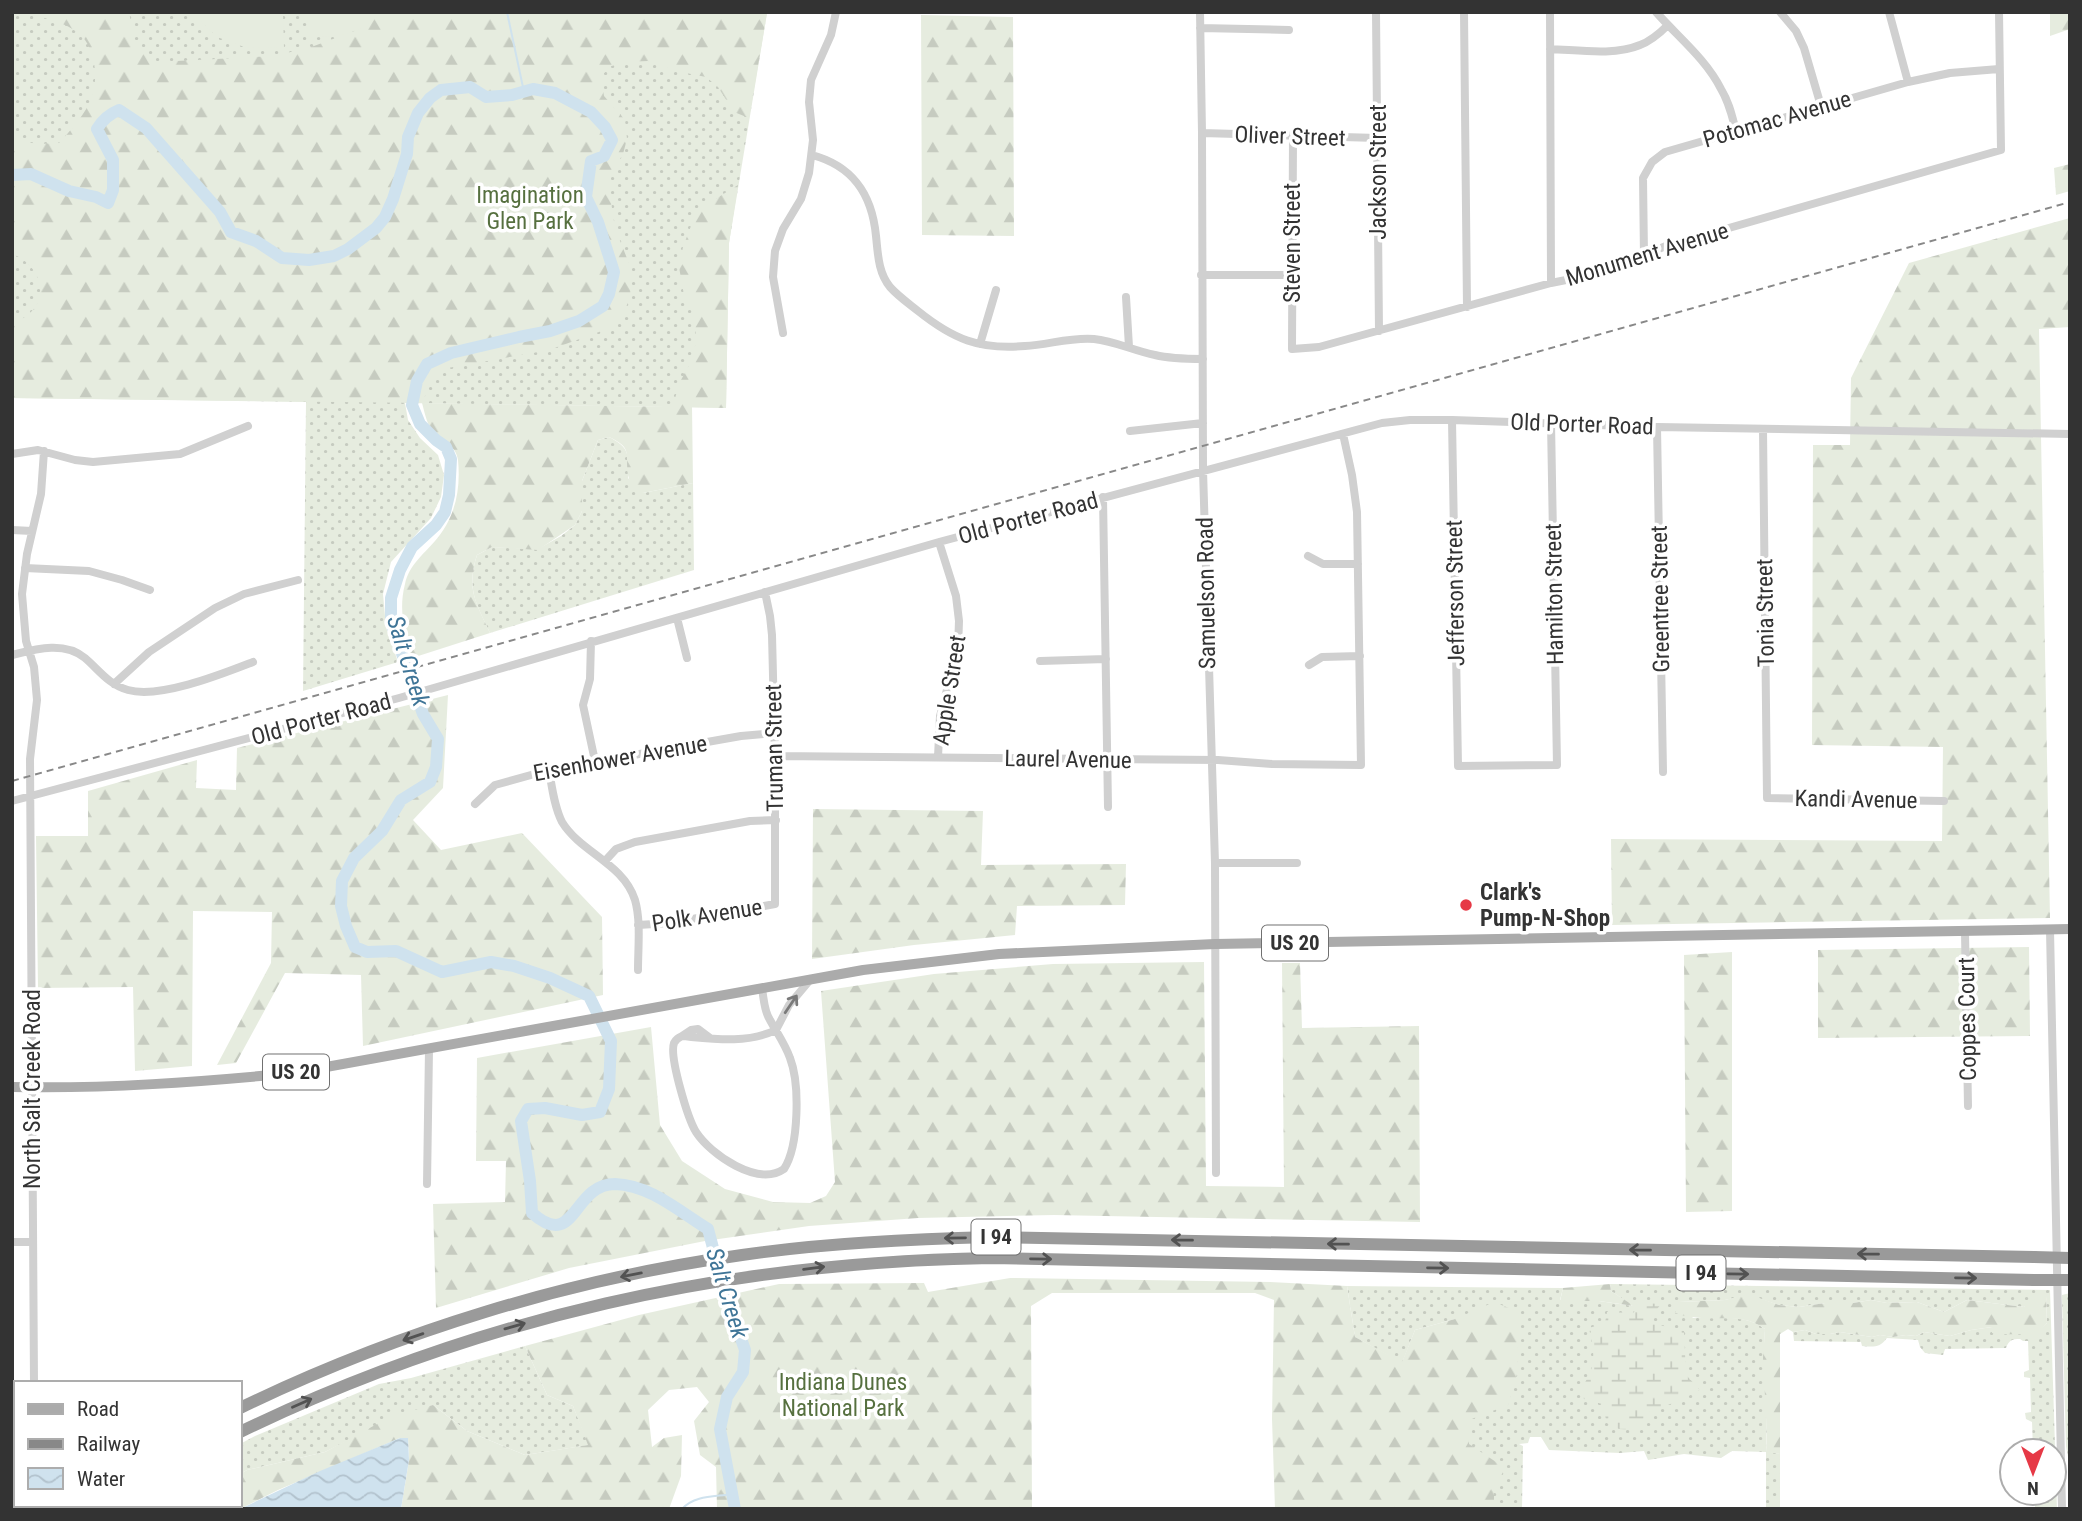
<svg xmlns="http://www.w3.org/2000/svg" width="2082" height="1521" font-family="'Roboto Condensed',sans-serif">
<defs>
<pattern id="grass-dots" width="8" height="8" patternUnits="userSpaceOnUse" patternTransform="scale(1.75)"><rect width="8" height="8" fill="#e6ecdf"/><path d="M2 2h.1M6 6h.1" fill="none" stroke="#c6cbc0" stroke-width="1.8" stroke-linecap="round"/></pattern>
<pattern id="forest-firs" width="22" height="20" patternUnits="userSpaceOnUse" patternTransform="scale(1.75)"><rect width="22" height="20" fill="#e6ecdf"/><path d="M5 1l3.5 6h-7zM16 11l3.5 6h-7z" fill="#c6cbc0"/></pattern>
<pattern id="wetland-marsh" width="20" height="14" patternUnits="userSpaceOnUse" patternTransform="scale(1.75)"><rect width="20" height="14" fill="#e6ecdf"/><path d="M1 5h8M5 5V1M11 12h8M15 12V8" fill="none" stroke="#c6cbc0"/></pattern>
<pattern id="water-waves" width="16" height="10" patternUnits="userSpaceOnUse" patternTransform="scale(1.75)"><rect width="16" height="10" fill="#cfe2ee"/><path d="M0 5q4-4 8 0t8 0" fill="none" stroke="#b2c2cd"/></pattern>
</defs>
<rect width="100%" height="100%" fill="#fff"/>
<!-- grass -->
<path fill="url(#grass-dots)" d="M12,12L767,13L729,243L726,408L405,403L408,420L420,438L438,455L444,475L441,497L431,518L391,562L383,594L386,627L398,662L303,691L306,402L12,398Z
M609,437C631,448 628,455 628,478L643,493L693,483L694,570L490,633C476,603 466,589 477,555L492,547L538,549L561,536L575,525L582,511V481L598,440Z
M1610,1284L2050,1290L2057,1509H2035V1505L2029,1502L2030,1499L2035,1498V1493H2054V1451H2033L2032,1422L2026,1419L2025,1413L2031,1412L2030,1378L2024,1377V1372L2029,1370L2028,1341H2023L2020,1339C2012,1339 2009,1340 2006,1348L1945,1349L1943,1355L1925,1353L1920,1347L1918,1340L1887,1338C1880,1348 1873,1347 1862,1346L1861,1342L1794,1341L1793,1332L1805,1330L1816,1334H1830L1840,1332L1872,1337L1880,1335L1893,1337L1906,1335L1916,1336L1924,1332L1950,1336L1971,1330L1992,1327V1333L2040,1330L2047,1323L2046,1296L2024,1307L1967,1300L1944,1312L1917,1302L1887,1303L1871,1300L1853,1303H1825L1799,1307L1779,1305L1748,1295L1725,1300L1679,1302L1693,1318C1717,1318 1746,1314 1765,1329C1762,1370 1769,1410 1766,1451L1780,1454V1509H1766V1452L1732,1451L1721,1458L1684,1454L1648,1460L1644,1451L1620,1453L1549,1450L1541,1437H1530L1528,1443L1519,1444L1523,1446L1522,1509H1494V1490L1469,1444L1468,1420L1455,1319L1415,1330L1402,1363L1355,1337L1347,1286L1563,1288L1560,1300L1599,1301L1633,1306L1611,1291Z
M2070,1293V1468L2066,1446L2062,1299V1295Z
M525,1346L547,1395L573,1406L589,1445L525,1455L467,1431L433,1405L357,1436L325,1452L247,1470L240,1474V1444L255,1436L379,1384L411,1378Z"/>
<!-- forest -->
<path fill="url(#forest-firs)" d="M22,12H129C134,37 132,50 157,62L275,56L314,46L368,26L381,12L767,13L749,118L734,112L718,87L706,77L676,71L648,61L623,62L609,67L601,77L604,96L625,120L627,139L623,154L611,174L610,195L615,228L632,271L630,297L622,318L599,332L549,350L442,369L429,382L423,403L672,407L681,380L694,356L696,337L694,315L684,295L679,267L683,247L694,218L712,201L738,185L729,243L726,408L692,407L693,483L643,493L635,492C632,486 629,481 628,475C625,453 633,448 609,437L598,440L582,481V511L575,525L538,550L492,547L477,555C466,590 476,602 490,633L412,658C405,633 398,611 405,584C409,565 423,555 435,541C455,518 461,490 458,460C456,445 443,443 434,433C427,425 425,414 422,403L12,398V325C18,321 26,317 31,312C51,292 36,262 12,254V140L39,144L59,143C70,131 81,119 89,104C100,82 97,43 74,30C59,20 39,17 22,12Z
M2050,12H2070V29L2050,36Z
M921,15L1013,17L1014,236L922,235Z
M2070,164V191L2056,195L2054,168Z
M2070,218V327L2039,329L2050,918L1612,925L1611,839L1942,841L1943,747L1812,745L1813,445H1850L1851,378L1909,263Z
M448,695L443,788L413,820L441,850L522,833L602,917L603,995L363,1046L361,975L285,973L236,1063L217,1065L271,963L272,912L193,911L192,1066L135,1071L133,987L38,988L36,836H88V791L197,760L196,788L236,790L237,748Z
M813,809L983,811L981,865L1126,864L1125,905L1017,906L1015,935L914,945L812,959Z
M2029,947L2030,1036L1818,1038V950Z
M1732,952V1211L1686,1212L1684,955Z
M1204,962L1206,1186L1284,1187L1282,963H1300L1302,1028L1419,1026L1420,1222L1054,1215L918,1218L809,1226L705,1241L569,1268L436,1308L433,1204L505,1202L506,1161H476L477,1058L651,1027L660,1125L682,1161L725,1189L773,1202L810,1203L826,1196L835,1182L821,991L934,974L1053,964Z
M1010,1278L1270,1282L1347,1286L1355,1337L1402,1362L1415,1330L1455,1319L1494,1302L1519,1312L1517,1374L1508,1405L1469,1420V1444L1505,1468L1494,1490V1509H1275L1272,1419L1274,1300L1255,1293H1052L1031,1306L1032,1509H717L716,1467L700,1455L694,1421L709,1402L697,1387L669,1390L648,1410L652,1447L664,1438L682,1435L681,1476L669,1509H401L409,1460L408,1438H400L278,1490L240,1509H194V1505H240V1474L247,1470L325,1452L392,1416L433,1405L467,1431L525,1455L588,1445L573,1406L547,1395L525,1346L639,1315L779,1284L924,1283L928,1292Z
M1610,1284L1611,1291L1634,1306L1599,1301H1560L1563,1288Z
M1748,1294L1779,1305L1799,1307L1825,1303H1853L1871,1300L1887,1303L1917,1302L1944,1312L1967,1300L2024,1307L2029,1302H2033L2038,1296H2046L2047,1323L2035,1337C2021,1332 2006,1336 1992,1333V1327L1971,1330L1950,1336L1924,1332L1916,1336L1906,1335L1893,1337L1880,1335L1872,1337L1840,1332L1830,1334H1816L1805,1330L1793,1332L1788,1329L1780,1334V1454L1766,1452L1767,1435L1763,1358L1765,1329C1744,1313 1717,1321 1692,1317C1686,1317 1680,1314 1675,1313L1679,1302L1725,1300Z"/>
<!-- wetland -->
<path fill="url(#wetland-marsh)" d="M1641,1303L1661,1304L1647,1322L1684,1331L1686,1375L1700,1390L1678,1401L1647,1413L1648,1420L1643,1430L1619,1429L1607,1423L1602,1404L1584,1399L1580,1390C1597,1366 1595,1357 1589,1328L1605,1323L1607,1312L1633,1313Z"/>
<!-- pitch -->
<path fill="#e6ecdf" d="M193,12H283L284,48L244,47L217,37L195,16Z
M307,12H381C357,37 340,35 308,38Z"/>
<!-- water -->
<path fill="url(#water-waves)" d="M400,1438H408L409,1460L401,1509H240L320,1471Z"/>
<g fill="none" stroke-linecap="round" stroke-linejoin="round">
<!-- stream -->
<path stroke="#cfe2ee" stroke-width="2" d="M507,12L524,92
M682,1509C695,1495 715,1497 732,1494"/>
<!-- river -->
<path stroke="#cfe2ee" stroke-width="12" d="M12,175L31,174L69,191L96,197L108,203L113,190V160L97,129C103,119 109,114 119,110L146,128L220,212L231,232L256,241L282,258L309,260L334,256L348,249L376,228L385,217L393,199L407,154L408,137L418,113L430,98L441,90L470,87L486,97L512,95L533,89L555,93L591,112L605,127L612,140L604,156L591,161L586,197L598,222L614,272L609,294L603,306L579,321L550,331L519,337L451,353L427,364L417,381L412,405L420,424L436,440L446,447L451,459L449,495L445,512L436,525L412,547L400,570L391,598V622L423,714L438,739L436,767L430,782L401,800L382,831L354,858L342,881L341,906L346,926L355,947L367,952L396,951L442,972L491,962L514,966L550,978L589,996L611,1041L609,1089L600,1112L582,1115L545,1108L528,1109L521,1121L530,1181L532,1213C576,1252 572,1184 615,1184C650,1185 680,1212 708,1229L725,1293L745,1350L743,1372L727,1397L720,1429L735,1509"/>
<!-- minor -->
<path stroke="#d0d0d0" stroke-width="8" d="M1200,12L1202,133L1203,470L1215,863L1216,1173
M1376,12L1379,331
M1464,12L1467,307
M1550,12L1551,283
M1656,12C1678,37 1706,59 1721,89C1729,102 1732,116 1736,131
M1780,12L1796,31L1804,48L1821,106
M1889,12L1908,82
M1200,28L1289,30
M1550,49C1578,50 1614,56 1640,45C1651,41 1660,33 1668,25
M1202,133L1378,138
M1293,136L1292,349L1319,347L1551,283L1596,274L1666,246L2001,150L1999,12
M812,155C853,166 872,194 876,236C878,254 878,272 890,287C898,296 908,303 918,311C953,339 979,350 1025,346C1048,345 1070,337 1094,339C1115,341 1134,351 1155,355C1171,359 1187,359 1203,359
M1644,256L1643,178L1652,162L1665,152L1908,82L1950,73L1999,69
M1201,275H1292
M1126,297L1129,347
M783,333L773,277L775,251L783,229L801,199L809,173L813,140L809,102L811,80L831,35L836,12
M980,344L996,290
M1452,420L1458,766L1557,765L1551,422
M1657,427L1663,772
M1763,429L1767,798L1944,801
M1130,431L1203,423
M12,454L38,450L75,460L93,462L180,454L248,426
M1103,497L1108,807
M12,530L32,531
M1308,556L1323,564H1358
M25,568L89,571L122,580L150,590
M677,618L687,658
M591,641L590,679L583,705L595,761
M12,655C36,649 64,641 85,658C99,670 109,685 128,690C160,699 222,674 253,662
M1040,661L1106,659
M1309,665L1322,657L1360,656
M114,684L149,652L215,608L244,594L298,580
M775,756L1218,760L1272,764L1361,765L1357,512L1352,475L1343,434
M938,757L940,716L958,648L959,621L956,596L939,542
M549,770C552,787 554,806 562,822C581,853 623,863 635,900C641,921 638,947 638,970
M12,801L399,698L939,542L1382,423L1410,420H1452L1657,427L2070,434
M475,804L495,785L549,770L741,736L774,733
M605,861L616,849L635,842L750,821L776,820
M1215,863H1297
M638,925L670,923L775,904V756L772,635L770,616L765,592
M2050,930L2062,1509
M1965,932L1968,1106
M762,989C764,999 764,1011 770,1020C777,1033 785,1044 790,1058C800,1084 799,1146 784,1169C758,1187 711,1155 696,1132C688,1119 669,1057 674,1043C676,1039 678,1038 682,1036C714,1039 746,1044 776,1030L789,1005L810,980
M682,1036L691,1030L698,1029L710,1038
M427,1184L429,1049
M12,1242H32
M34,1383L30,759L37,700L34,667L26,641L22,594L27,554L41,494L44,451
M12,1421H16"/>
<!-- major -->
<path stroke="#ababab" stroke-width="10" d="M12,1087C106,1089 199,1082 293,1073L863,970L999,954L1215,944L2070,929"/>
<!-- highway -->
<path stroke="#9a9a9a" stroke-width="12" d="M240,1408C397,1332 569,1279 742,1255C824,1243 907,1239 991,1237L2034,1257
M240,1432C479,1317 727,1262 991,1258L2034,1280
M43,1509L50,1505
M89,1509L96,1505"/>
<!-- rail -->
<path stroke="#888" stroke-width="2" stroke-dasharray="7 5" stroke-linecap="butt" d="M12,781L2070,202"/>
<!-- highway-bridge -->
<path stroke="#9a9a9a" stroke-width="12" d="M2034,1257L2070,1258
M2034,1280H2070"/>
</g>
<!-- one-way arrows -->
<defs><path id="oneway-shaft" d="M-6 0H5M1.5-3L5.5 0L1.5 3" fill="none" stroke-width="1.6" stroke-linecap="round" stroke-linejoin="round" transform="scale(1.75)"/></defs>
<use stroke="#7a7a7a" href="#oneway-shaft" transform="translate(791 1004) rotate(-56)"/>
<g stroke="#525252">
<use href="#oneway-shaft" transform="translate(955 1238) rotate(179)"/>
<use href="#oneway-shaft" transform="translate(1182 1240) rotate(-179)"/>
<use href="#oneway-shaft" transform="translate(1338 1244) rotate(-179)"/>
<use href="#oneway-shaft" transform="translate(1640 1250) rotate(-179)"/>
<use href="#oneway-shaft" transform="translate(1868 1254) rotate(-179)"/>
<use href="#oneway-shaft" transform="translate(1041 1259) rotate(1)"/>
<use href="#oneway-shaft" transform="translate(814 1268) rotate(-7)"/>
<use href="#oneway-shaft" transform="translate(1438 1268) rotate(1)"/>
<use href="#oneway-shaft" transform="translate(1738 1274) rotate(1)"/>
<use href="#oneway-shaft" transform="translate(631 1275) rotate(169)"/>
<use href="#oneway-shaft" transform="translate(1966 1278) rotate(1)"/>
<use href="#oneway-shaft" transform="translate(515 1326) rotate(-16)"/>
<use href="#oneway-shaft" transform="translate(413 1337) rotate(161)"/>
<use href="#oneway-shaft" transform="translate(302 1403) rotate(-24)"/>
</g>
<!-- markers -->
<circle fill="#e63946" stroke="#fff" stroke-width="2.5" cx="1466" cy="905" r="7"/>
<g text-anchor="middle" stroke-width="7" stroke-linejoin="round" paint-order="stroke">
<!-- shield labels -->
<g fill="#fff" stroke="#707070" stroke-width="2">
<rect x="1262" y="925.5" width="66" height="35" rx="5"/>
<rect x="263" y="1054.5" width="66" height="35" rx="5"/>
<rect x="971.5" y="1219.5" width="49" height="35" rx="5"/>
<rect x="1676.5" y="1255.5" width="49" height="35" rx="5"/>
</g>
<g font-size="21" font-weight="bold" fill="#333">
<text x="1295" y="950">US 20</text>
<text x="296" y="1079">US 20</text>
<text x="996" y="1244">I 94</text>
<text x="1701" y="1280">I 94</text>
</g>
<!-- street labels -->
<g font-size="23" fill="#333" stroke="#fff">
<text transform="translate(1777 119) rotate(-16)" y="8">Potomac Avenue</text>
<text transform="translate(1290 136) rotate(2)" y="8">Oliver Street</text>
<text transform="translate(1378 172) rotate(-90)" y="8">Jackson Street</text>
<text transform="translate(1292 243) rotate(-90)" y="8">Steven Street</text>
<text transform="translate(1647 254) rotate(-17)" y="8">Monument Avenue</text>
<text transform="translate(1582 424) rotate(2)" y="8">Old Porter Road</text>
<text transform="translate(1028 518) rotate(-15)" y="8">Old Porter Road</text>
<text transform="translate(1206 593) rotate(-91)" y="8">Samuelson Road</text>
<text transform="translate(1455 593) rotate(-91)" y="8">Jefferson Street</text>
<text transform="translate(1554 594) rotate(-91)" y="8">Hamilton Street</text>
<text transform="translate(1660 599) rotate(-91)" y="8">Greentree Street</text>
<text transform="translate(1765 613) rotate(-91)" y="8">Tonia Street</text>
<text transform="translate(949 690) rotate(-81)" y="8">Apple Street</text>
<text transform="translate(321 719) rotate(-15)" y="8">Old Porter Road</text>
<text transform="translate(774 748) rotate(-91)" y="8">Truman Street</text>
<text transform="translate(620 758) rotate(-10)" y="8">Eisenhower Avenue</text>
<text transform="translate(1068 759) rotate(1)" y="8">Laurel Avenue</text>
<text transform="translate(1856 799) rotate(1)" y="8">Kandi Avenue</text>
<text transform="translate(707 915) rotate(-9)" y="8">Polk Avenue</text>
<text transform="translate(1967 1019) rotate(-91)" y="8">Coppes Court</text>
<text transform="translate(32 1089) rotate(-90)" y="8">North Salt Creek Road</text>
</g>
<!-- park labels -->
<g font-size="23" fill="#56703f" stroke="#fff">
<text x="530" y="203">Imagination<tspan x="530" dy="26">Glen Park</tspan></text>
<text x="843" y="1390">Indiana Dunes<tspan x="843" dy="26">National Park</tspan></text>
</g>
<!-- poi labels -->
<g font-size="23" font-weight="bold" fill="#333" stroke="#fff" text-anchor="start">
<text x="1480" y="900">Clark's<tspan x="1480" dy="26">Pump-N-Shop</tspan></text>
</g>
<!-- water labels -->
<g font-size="24" font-style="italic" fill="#3f7597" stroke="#fff">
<text transform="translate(408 661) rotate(73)" y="8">Salt Creek</text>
<text transform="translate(727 1293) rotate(73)" y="8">Salt Creek</text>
</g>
</g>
<!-- border -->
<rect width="2082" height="1521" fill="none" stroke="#333333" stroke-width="28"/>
<!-- legend -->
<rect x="14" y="1381" width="228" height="126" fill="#ffffff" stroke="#adadad" stroke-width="2"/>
<rect x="28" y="1404" width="35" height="10" fill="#ababab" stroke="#adadad" stroke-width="2"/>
<text x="77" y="1416" font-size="21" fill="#333333">Road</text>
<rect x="28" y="1439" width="35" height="10" fill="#888888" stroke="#adadad" stroke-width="2"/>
<text x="77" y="1451" font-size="21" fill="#333333">Railway</text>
<rect x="28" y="1468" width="35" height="21" fill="url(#water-waves)" stroke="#adadad" stroke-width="2"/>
<text x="77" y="1486" font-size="21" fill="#333333">Water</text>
<!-- north arrow -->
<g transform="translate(2033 1472) rotate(180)"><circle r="33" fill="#ffffff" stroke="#adadad" stroke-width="2"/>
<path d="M0-5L12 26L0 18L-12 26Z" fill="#e63946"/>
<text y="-10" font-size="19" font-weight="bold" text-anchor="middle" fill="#333333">N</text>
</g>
</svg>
